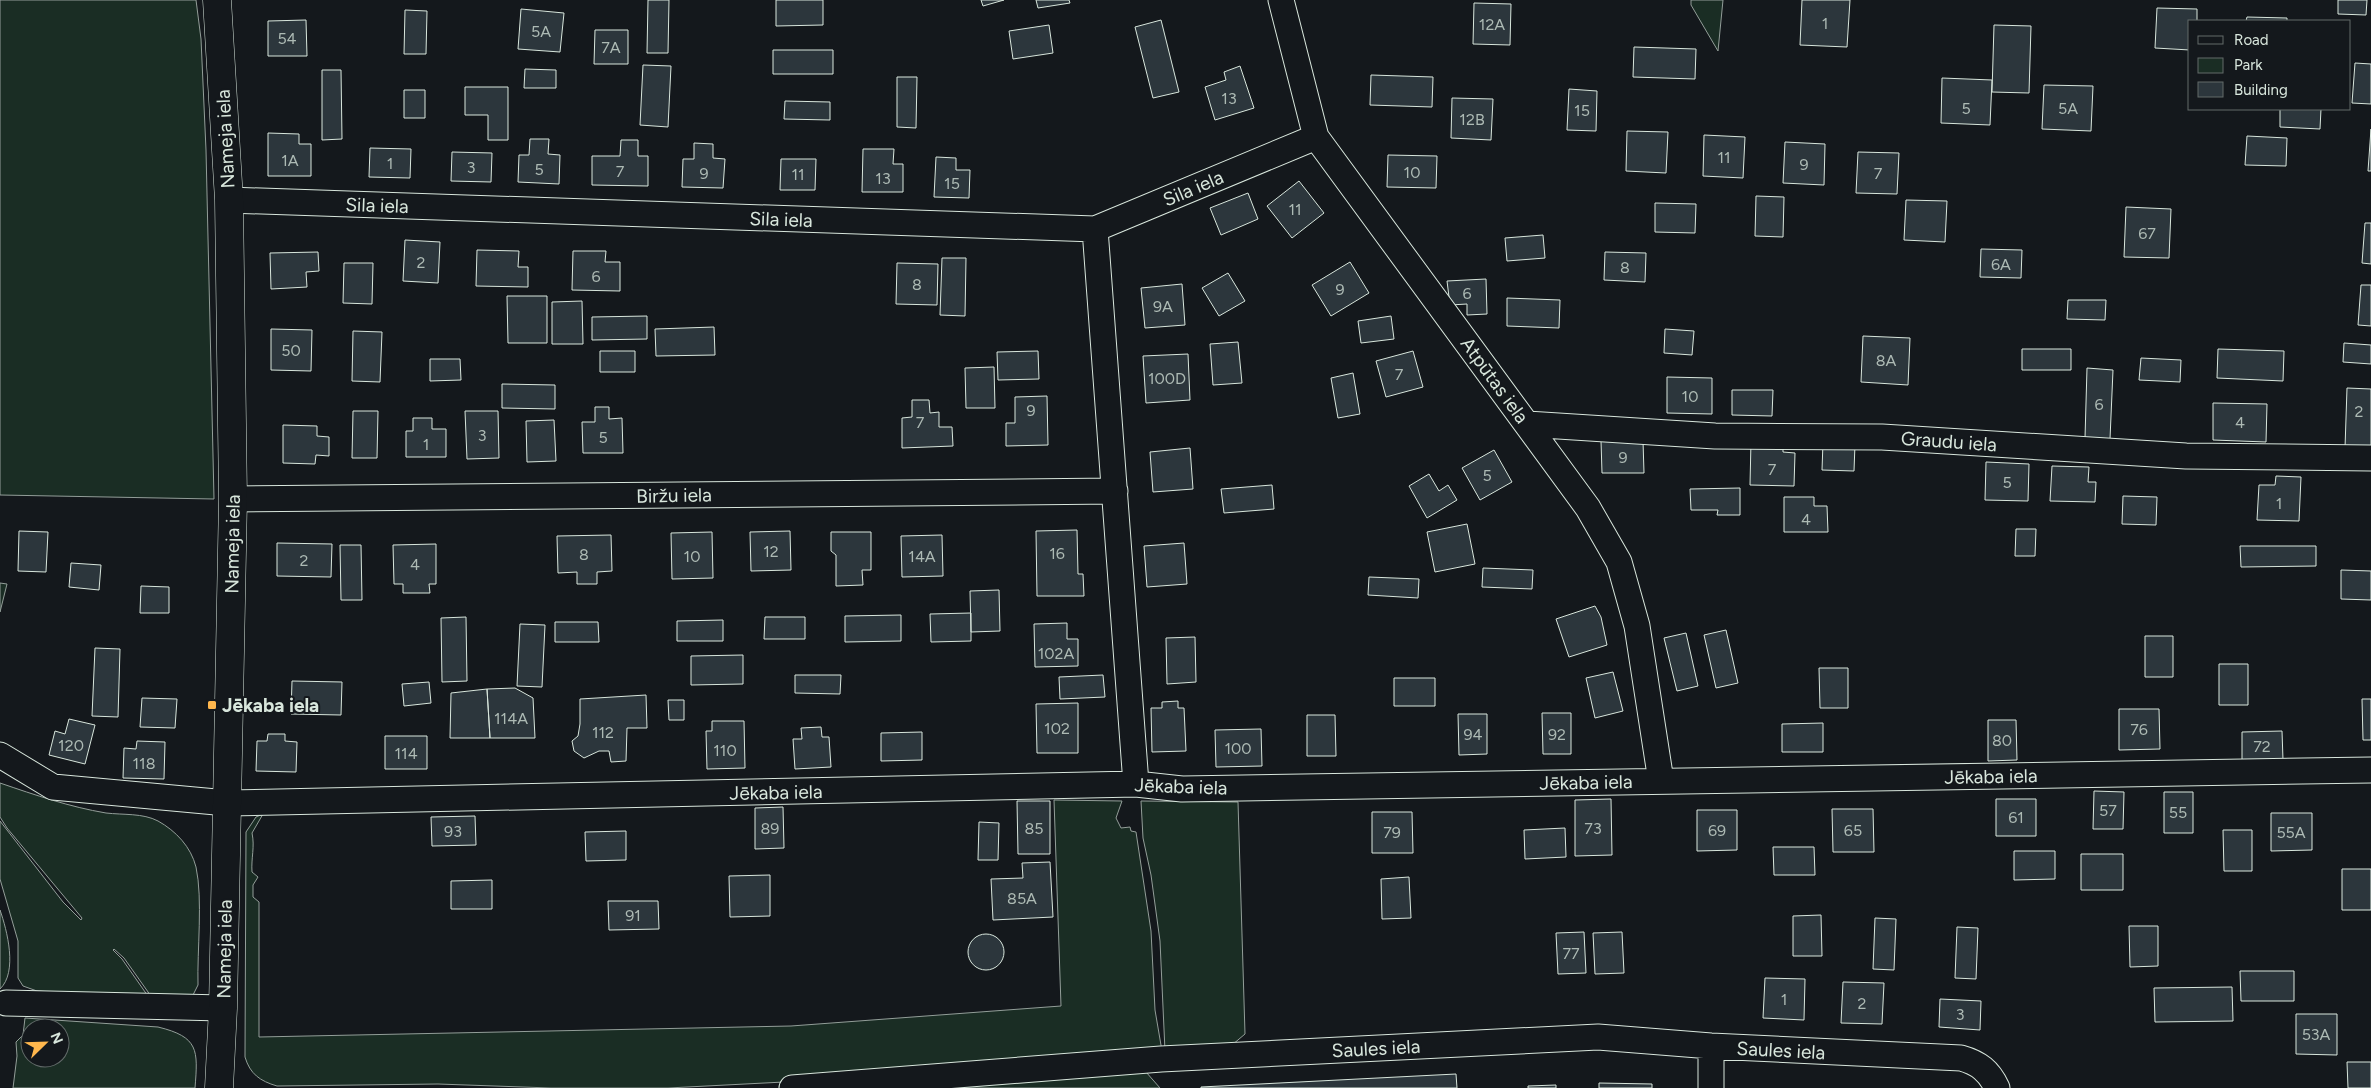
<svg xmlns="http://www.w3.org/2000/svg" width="2371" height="1088" font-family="Figtree,sans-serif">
<rect width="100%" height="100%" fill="#14181c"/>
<!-- green -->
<path fill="#1a2d24" stroke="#939e99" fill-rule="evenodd" d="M0,0H196L201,39L206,150L214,499L0,495Z
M1691,0H1723L1718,51L1691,5Z
M0,583L7,584L0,612Z
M0,783C35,795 70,807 106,813C123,815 143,813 158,821C176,831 191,847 196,867C203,899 197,951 198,985L192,997L153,999L124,958L114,949L113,950L122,959L150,999L37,991L23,986L18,978V941L0,879V821L63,902L81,920L82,918L7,828L0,817Z
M1054,800L1122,801L1116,818L1121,828L1130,827L1131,831L1136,832L1151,931L1155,1010L1162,1051L784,1082L668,1088H551L438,1084L277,1086C260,1081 250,1074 245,1057L246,832L256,817L263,814L252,833C255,847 251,858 252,872L258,877L253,885V897L259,902V1037L791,1026L1061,1006Z
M1141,801L1238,802L1245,1034L1232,1045L1165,1051L1160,941L1151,875L1143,838Z
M0,910C7,930 18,972 0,989Z
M25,1018L158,1027C199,1037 198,1050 195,1088H13L17,1056L16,1042L23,1035ZM30,1028H60V1058H30Z
M1146,1072L1160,1088H900Z"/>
<!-- building -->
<path fill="#2c363c" stroke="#d8e6dc" d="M648,0H669L668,53H647Z
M776,0H823V25L776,26Z
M981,0H1004L983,6Z
M1036,0H1069L1070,3L1038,8Z
M1802,0H1850L1847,47L1800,45Z
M2338,0H2367L2366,15L2338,14Z
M1474,3L1511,4L1510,45L1473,44Z
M2157,8L2197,9V21H2190V50L2155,48Z
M521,9L564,13L560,52L518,49Z
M405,10L427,11L426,54H404Z
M2247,17L2287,18V21H2246Z
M306,20L307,56H268V21Z
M1161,20L1179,92L1153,98L1135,27Z
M1049,25L1053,53L1013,59L1009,31Z
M1994,25L2031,26L2029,93L1992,92Z
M595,30H628V64H594Z
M1634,47L1696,49L1695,79L1633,77Z
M773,50H833V74H773Z
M2355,63L2371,64V104L2352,103Z
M643,65L671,66L668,127L640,125Z
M1240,66L1254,108L1215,120L1205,87L1226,80L1224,72Z
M525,69L556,70V88H524Z
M322,70H341L342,139L322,140Z
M1371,75L1433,77L1432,107L1370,105Z
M897,77H917L916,128L897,127Z
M1942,78L1992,80L1990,125L1941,123Z
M2044,85L2093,86L2091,131L2042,129Z
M465,87H508V140H488V115H465Z
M1569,89L1597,91L1596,131L1567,130Z
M404,90H425V118H404Z
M1452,98L1493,99L1491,140L1451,138Z
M785,101L830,102V120L784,119Z
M2280,109H2321L2320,129L2280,127Z
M2371,129V171H2368Z
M1627,131L1668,132L1666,173L1626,171Z
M268,133L299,134V144H311V176H268Z
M1704,135L1745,137L1743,178L1703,176Z
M2247,136L2287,138L2286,166L2245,165Z
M530,139H549L548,154L560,155L559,184L518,182L519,155H529Z
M621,140H638V156H648V186L592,185V156H620Z
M1785,142L1825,144L1824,185L1783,183Z
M694,143L713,144V158L725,159L723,188L682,187L683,159H694Z
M370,148L411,149L410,178L369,177Z
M863,149H894L893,164H903V192H862Z
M452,152L492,153L491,182L451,181Z
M1858,152L1899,153L1897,194L1856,193Z
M1388,155L1437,156L1436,188L1387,187Z
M936,157L956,158V170H970L969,198L934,197Z
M781,159H816L815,190H780Z
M1299,181L1324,213L1292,238L1267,206Z
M1248,193L1258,219L1221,235L1210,208Z
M1756,196L1784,197L1783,237L1755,236Z
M1906,200L1947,201L1945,242L1904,240Z
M1655,203L1696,204L1695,233L1655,232Z
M2126,207L2171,209L2169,258L2124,257Z
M2365,223H2371V264L2362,263Z
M1543,235L1545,258L1507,261L1505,238Z
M405,240L440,242L438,283L403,281Z
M1981,249L2022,250L2021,278L1980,277Z
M477,250L519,251L518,267H528V287L476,286Z
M573,251H606L605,262H620V291L572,290Z
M318,252L319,271L306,272L307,287L271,289L270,253Z
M1605,252L1646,253L1645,282L1604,280Z
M942,258H966L965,316L940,315Z
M1350,262L1369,293L1331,316L1312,285Z
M344,263H373L372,304L343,303Z
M897,263L938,264L937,305L896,304Z
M1228,273L1245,301L1219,316L1202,288Z
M1486,279L1487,314L1467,315V304L1450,305L1447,281Z
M1182,284L1185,325L1145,328L1141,288Z
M2361,285H2371V326L2358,325Z
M507,296H547V343H508Z
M1507,298L1560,300L1559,328L1507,326Z
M2068,300H2106L2105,320L2067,319Z
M582,301L583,344H552V302Z
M647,316V339L592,340V317Z
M1391,316L1394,339L1361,343L1358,321Z
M714,327L715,355L656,356L655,329Z
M271,329L312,330L311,371L271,370Z
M1665,329L1694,331L1692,355L1664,353Z
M353,331L382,332L380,382L352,381Z
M1863,336L1910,338L1908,385L1861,382Z
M1238,342L1242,383L1213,385L1210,344Z
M2344,343L2371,345V364L2343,362Z
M2022,349H2071V370H2022Z
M2218,349L2284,351L2283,381L2217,378Z
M600,351H635V372H600Z
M1038,351L1039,379L998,380L997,352Z
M1413,351L1423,387L1386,397L1376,361Z
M1188,354L1190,400L1146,403L1143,356Z
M2141,358L2181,360L2180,382L2139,380Z
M430,359H460L461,380L430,381Z
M994,367L995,408H966L965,368Z
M2087,368L2113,370L2110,439L2085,438Z
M1353,373L1360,414L1338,418L1331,378Z
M1667,377L1712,378V414L1667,413Z
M502,384L555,385V409L502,408Z
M2347,388L2371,389V449L2345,448Z
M1732,390H1773L1772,416L1732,415Z
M1047,396L1048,445L1006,446V423H1015V397Z
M912,400H929L930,413L939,412V427H952L953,446L902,448V418L912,417Z
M2213,403L2267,404L2266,442L2213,440Z
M595,407H609V419L622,418L623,453H583L582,422H595Z
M353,411H378L377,458H352Z
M465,411H498L499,458L467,459Z
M413,418H432V429H446V457H406V431H413Z
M554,420L556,461L527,462L526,421Z
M283,425L317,426V436L329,437V456L316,455L315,464L283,463Z
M1601,441H1643L1644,473H1602Z
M1751,441L1783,442V452L1795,453L1794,486L1750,485Z
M1823,442L1855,444L1854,471L1822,470Z
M1190,448L1193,489L1153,492L1150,452Z
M1494,450L1512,482L1480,500L1462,468Z
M1986,462L2029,464L2028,501L1985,500Z
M2052,466L2089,467L2088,482H2096L2095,502L2050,501Z
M1429,474L1439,491L1448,485L1457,500L1427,518L1409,486Z
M2276,476L2301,477L2299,521L2257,520L2259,485H2275Z
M1272,485L1274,509L1224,513L1221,489Z
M1740,488V515H1717L1718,510H1691L1690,489Z
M2123,496L2157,497L2156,525L2122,524Z
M1784,497H1814V506H1827L1828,532H1784Z
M1467,524L1475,564L1435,572L1427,532Z
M2016,529H2036L2035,556H2015Z
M1077,530L1078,574H1083L1084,596H1037L1036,531Z
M19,531L48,532L46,572L18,571Z
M790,531L791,570L751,571L750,532Z
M712,532L713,578L672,579L671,533Z
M831,532H871V570H862L863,585L836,586V555L831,551Z
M611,535L612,571L597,572V584H577V572L558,573L557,536Z
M942,535L943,576L902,577L901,536Z
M277,543L332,544L331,577L277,576Z
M1184,543L1187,584L1147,587L1144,546Z
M436,544V584H429L430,593H403V584H394L393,545Z
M340,545H361L362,600H341Z
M2240,546H2316V566L2241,567Z
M71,563L101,565L99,590L69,587Z
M1483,568L1533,570L1532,589L1482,587Z
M2341,570L2371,571V600L2341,599Z
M1369,577L1419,579L1418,598L1368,595Z
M141,586L169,587V613H140Z
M999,590L1000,631L971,632L970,591Z
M1595,606L1601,617L1607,645L1569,657L1556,619Z
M971,613V641L931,642L930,614Z
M901,615V641L845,642V616Z
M466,617L467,681L442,682L441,618Z
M765,617H805V639H764Z
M723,620V641H677V621Z
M555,622H598L599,642H555Z
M1067,623V639H1078V666L1035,667L1034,624Z
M520,624L545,625L542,687L517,686Z
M1726,630L1738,683L1716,688L1704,635Z
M1686,633L1698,686L1677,691L1664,638Z
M2145,636H2173V677H2145Z
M1195,637L1196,682L1167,684L1166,638Z
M95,648L120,649L118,717L92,716Z
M743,655V684L691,685V656Z
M2219,664H2248V705H2219Z
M1819,668H1848V708H1820Z
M1613,672L1623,711L1595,718L1586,678Z
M795,675H841L840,694L795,693Z
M1103,675L1105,697L1060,699L1059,677Z
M1394,678H1435V706H1394Z
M292,681L342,682L341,715L291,714Z
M429,682L431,703L404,706L402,684Z
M515,688L533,698L535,738H490L487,689Z
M487,689L490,738H450L451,693Z
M646,695L647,728H627L626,761L611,762L609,751H599L584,758L574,751L572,741L578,736L580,724V699Z
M142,698L177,699L175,728L140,727Z
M2362,699H2371V740H2363Z
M668,700H684V720H669Z
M1178,701V708H1184L1186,751L1152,752L1151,708H1162V702Z
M1078,703V753H1037L1036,704Z
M2119,709H2159L2160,749L2119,750Z
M1542,713H1571V754H1543Z
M1458,714H1487V754L1459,755Z
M1307,715H1335L1336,756H1307Z
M69,719L95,725L85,764L49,755L55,731L65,734Z
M1988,720H2016L2017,760L1988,761Z
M712,721H744L745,768L707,769L706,731H712Z
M1823,723V752H1782V724Z
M821,727L822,737H829L831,767L795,769L793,739H802L801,728Z
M1261,729L1262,766L1216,767L1215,730Z
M2282,731L2283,760H2242V732Z
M922,732V760L881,761V733Z
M268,734H285V741L297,742L296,772L256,771L257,741H267Z
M385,736H427V769H385Z
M137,741L165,742L164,779L123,778L124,748L136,749Z
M2094,791L2124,792L2123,829H2093Z
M2164,792H2193V833H2164Z
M1611,799L1612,855L1575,856V800Z
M1996,799H2036V836H1996Z
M1017,801H1050V854H1018Z
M783,807L784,848L755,849V808Z
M1832,809H1873L1874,852H1833Z
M1697,810H1737V850L1697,851Z
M1372,812H1412L1413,853H1372Z
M2271,813H2312V850L2271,851Z
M475,816L476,845L432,846L431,817Z
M979,822L999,823L998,860H978Z
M1565,828L1566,857L1525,859L1524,830Z
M2223,830H2252V871H2224Z
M626,831V860L586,861L585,832Z
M1773,847H1814L1815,875H1774Z
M2014,851H2055V879L2014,880Z
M2081,854H2123V890H2081Z
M1050,862L1053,917L993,920L991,879L1023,878L1022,863Z
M2342,869H2371V910H2342Z
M770,875V916L730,917L729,876Z
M1409,877L1411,918L1382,919L1381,879Z
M492,880V909H451V881Z
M608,901H658L659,929L609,930Z
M1821,915L1822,956H1793V916Z
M1875,918L1896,919L1894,970L1873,969Z
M2129,926H2158V966L2130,967Z
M1957,927L1978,928L1976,979L1955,978Z
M1584,932L1586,973L1558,974L1556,933Z
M1622,932L1624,973L1595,974L1593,933Z
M968 952a18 18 0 1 1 36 0a18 18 0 1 1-36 0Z
M2240,971H2294V1001H2241Z
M1765,978L1805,979L1804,1020L1763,1018Z
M1843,982L1884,983L1882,1024L1841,1023Z
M2232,987L2233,1021L2155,1022L2154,988Z
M1940,999L1981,1001L1980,1030L1939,1027Z
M2296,1014H2337V1055L2296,1054Z
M2347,1062H2371V1088H2348Z
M1456,1074L1457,1088H1201V1087Z
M1599,1083L1652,1084V1088H1599Z
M1556,1085V1088H1528V1086Z"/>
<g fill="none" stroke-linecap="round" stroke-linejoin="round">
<defs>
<path id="street" d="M1281,0L1316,137L1588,508L1619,562L1637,626L1661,781
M229,200L1095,229L1316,137
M1095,229L1136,784
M1527,424L1715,436L1882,437L2186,456L2371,458
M233,499L1115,491
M0,755L53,787L227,803L1136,784L1182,789L2371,770
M6,1003L223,1008
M792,1088L1161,1059L1598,1037L1711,1046L1961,1058C1979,1063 1989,1071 1997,1088
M1711,1088V1046"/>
<path id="secondary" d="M217,0L229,200L233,499L223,1008L219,1088"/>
</defs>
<!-- street casing -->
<use href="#street" stroke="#d8e6dc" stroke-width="27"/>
<!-- secondary casing -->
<use href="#secondary" stroke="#d8e6dc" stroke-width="29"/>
<!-- street -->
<use href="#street" stroke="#14181c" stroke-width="25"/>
<!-- secondary -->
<use href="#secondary" stroke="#14181c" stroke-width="28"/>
</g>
<!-- markers -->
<rect fill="#ffb74d" stroke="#14181c" stroke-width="2" x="207" y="700" width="10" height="10" rx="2.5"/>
<g text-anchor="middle" stroke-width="4" stroke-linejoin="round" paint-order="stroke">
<!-- number labels -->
<g font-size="16" fill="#adbab4">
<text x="1825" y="29">1</text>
<text x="1492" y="30">12A</text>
<text x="541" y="37">5A</text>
<text x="287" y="44">54</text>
<text x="611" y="53">7A</text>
<text x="1229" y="104">13</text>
<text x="1966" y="114">5</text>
<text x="2068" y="114">5A</text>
<text x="1582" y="116">15</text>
<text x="1472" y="125">12B</text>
<text x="1724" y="163">11</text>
<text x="290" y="166">1A</text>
<text x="390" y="169">1</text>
<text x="1804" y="170">9</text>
<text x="471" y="173">3</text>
<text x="539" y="175">5</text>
<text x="620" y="177">7</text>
<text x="1412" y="178">10</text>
<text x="704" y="179">9</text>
<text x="1878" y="179">7</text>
<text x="798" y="180">11</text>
<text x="883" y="184">13</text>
<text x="952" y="189">15</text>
<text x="1295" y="215">11</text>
<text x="2147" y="239">67</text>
<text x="421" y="268">2</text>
<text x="2001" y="270">6A</text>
<text x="1625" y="273">8</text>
<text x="596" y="282">6</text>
<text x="917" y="290">8</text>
<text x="1340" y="295">9</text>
<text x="1467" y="299">6</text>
<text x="1163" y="312">9A</text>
<text x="291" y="356">50</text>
<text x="1886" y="366">8A</text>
<text x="1399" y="380">7</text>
<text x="1167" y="384">100D</text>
<text x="1690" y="402">10</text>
<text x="2099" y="410">6</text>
<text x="1031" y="416">9</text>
<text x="2359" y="417">2</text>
<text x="920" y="428">7</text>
<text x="2240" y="428">4</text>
<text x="482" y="441">3</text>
<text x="603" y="443">5</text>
<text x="426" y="450">1</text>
<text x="1623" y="463">9</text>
<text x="1772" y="475">7</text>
<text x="1487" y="481">5</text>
<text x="2007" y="488">5</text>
<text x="2279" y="509">1</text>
<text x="1806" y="525">4</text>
<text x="771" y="557">12</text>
<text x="1057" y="559">16</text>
<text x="584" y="560">8</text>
<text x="692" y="562">10</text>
<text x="922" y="562">14A</text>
<text x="304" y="566">2</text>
<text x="415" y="570">4</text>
<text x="1056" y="659">102A</text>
<text x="511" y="724">114A</text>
<text x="1057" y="734">102</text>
<text x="2139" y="735">76</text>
<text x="603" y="738">112</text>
<text x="1473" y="740">94</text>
<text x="1557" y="740">92</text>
<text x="2002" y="746">80</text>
<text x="71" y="751">120</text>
<text x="2262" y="752">72</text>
<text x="1238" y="754">100</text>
<text x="725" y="756">110</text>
<text x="406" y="759">114</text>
<text x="144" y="769">118</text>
<text x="2108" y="816">57</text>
<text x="2178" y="818">55</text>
<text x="2016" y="823">61</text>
<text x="770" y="834">89</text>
<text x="1034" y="834">85</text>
<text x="1593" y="834">73</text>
<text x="1717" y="836">69</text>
<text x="1853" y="836">65</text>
<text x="453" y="837">93</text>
<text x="1392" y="838">79</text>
<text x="2291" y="838">55A</text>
<text x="1022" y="904">85A</text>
<text x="633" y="921">91</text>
<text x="1571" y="959">77</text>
<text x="1784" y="1005">1</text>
<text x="1862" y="1009">2</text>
<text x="1960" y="1020">3</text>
<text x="2316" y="1040">53A</text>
</g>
<!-- street labels -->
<g font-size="19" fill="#d8e6dc" stroke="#14181c">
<text transform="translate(225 139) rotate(-93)" y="7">Nameja iela</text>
<text transform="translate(1193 188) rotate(-23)" y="7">Sila iela</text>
<text transform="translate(377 205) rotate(2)" y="7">Sila iela</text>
<text transform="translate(781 219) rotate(2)" y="7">Sila iela</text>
<text transform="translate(1495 380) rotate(54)" y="7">Atpūtas iela</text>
<text transform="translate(1949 441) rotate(4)" y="7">Graudu iela</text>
<text transform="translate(674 495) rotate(-1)" y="7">Biržu iela</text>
<text transform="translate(232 544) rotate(-89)" y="7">Nameja iela</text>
<text transform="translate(1991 776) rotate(-1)" y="7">Jēkaba iela</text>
<text transform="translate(1586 782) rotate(-1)" y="7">Jēkaba iela</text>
<text transform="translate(1181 786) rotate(2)" y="7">Jēkaba iela</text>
<text transform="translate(776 792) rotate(-1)" y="7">Jēkaba iela</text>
<text transform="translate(224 949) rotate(-89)" y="7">Nameja iela</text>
<text transform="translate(1376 1048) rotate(-3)" y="7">Saules iela</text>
<text transform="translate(1781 1050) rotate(3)" y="7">Saules iela</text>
</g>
<!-- poi labels -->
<g font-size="19" font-weight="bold" fill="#d8e6dc" stroke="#14181c" text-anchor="start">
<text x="222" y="712">Jēkaba iela</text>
</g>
</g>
<!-- legend -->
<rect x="2188" y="20" width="162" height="90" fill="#14181c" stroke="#626a69"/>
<rect x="2198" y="36" width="25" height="8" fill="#14181c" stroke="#626a69"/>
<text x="2234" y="45" font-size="15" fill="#d8e6dc">Road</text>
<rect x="2198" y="58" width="25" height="15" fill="#1a2d24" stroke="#626a69"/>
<text x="2234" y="70" font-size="15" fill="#d8e6dc">Park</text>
<rect x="2198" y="82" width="25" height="15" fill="#2c363c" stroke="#626a69"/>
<text x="2234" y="95" font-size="15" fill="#d8e6dc">Building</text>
<!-- north arrow -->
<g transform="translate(45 1043) rotate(67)"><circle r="24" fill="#14181c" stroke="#626a69"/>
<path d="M0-4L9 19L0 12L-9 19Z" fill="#ffb74d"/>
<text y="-8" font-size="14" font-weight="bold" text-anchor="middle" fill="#d8e6dc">N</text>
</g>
</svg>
